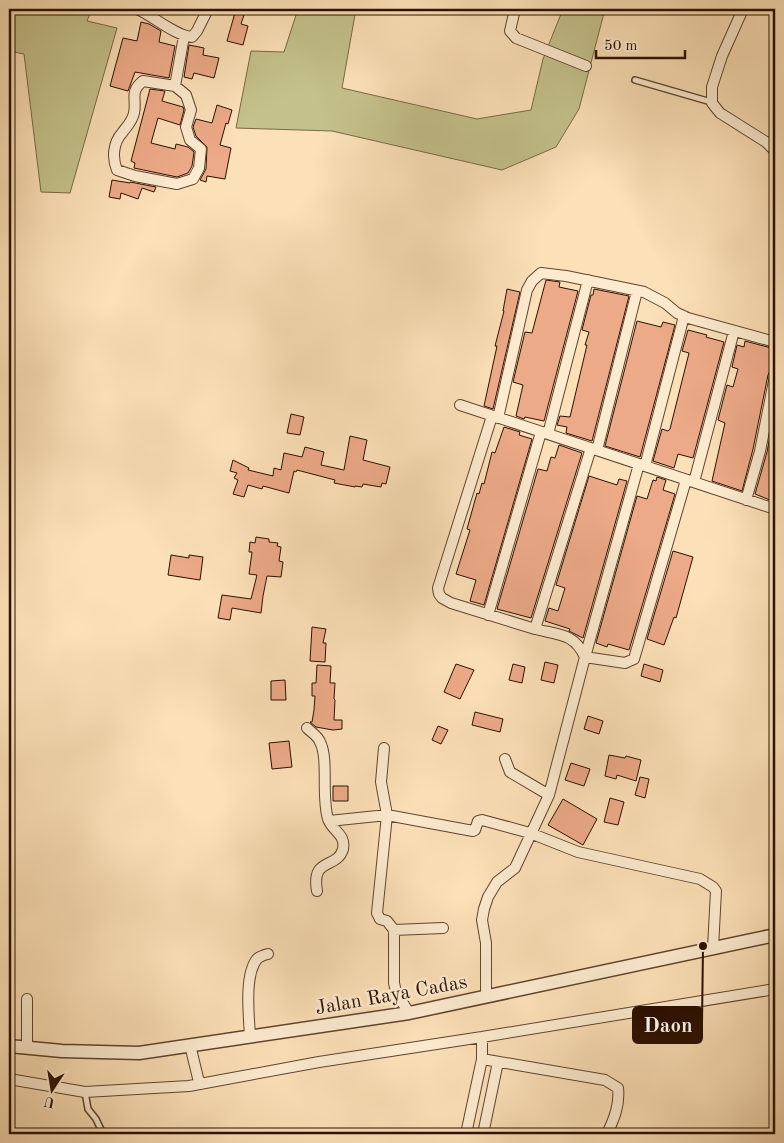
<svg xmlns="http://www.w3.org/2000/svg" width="784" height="1143" font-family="'Old Standard TT',serif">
<rect width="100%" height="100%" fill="#fce0b7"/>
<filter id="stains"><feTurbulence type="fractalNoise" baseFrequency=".004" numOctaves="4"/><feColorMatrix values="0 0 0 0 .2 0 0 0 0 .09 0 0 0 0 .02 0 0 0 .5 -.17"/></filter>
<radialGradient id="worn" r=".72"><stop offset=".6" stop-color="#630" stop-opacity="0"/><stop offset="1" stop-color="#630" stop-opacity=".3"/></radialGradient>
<!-- green -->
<path fill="#c4c18a" stroke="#786846" d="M9,9H92L87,21L117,28L70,193L41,192L24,54L9,51Z
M298,9H356L342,88L477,119L531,110L543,59L563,9H605L579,109L556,147L502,170L332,131L236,128L251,51L284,52Z"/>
<!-- building -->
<path fill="#edaa88" stroke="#2b1001" d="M236,9H246L241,24L248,26L243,45L227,41Z
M141,22L149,24L161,31L159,42L175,46L169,78L135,72L128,91L110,86L123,38L137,41Z
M189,45L204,48L203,55L219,58L214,78L194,73L192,79L184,77Z
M150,89L165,91L162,101L183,107L184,110L180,125L158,118L151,143L175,149L176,144L188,147L194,152L192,166L188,173L177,177L134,168L135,163L131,161Z
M217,105L232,110L228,124L226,123L220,145L231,148L225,179L207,176L206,182L200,180L206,169L207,147L196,136L193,127L196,119L212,123Z
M112,180L130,183V182L156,187L154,192L142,188L138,199L121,193L120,199L109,197Z
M546,280L560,282L559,287L578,291L544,421L525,417L524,419L516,416L523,385L513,382L525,332L532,333Z
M507,289L520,292L493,409L484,406L497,346H495L504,311H503Z
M594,289L629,296L592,441L566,433L567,427L557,425L560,416L570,417L587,345H585L589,332L582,330L591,295H593Z
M637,321L661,327L663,322L675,325L640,457L605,446Z
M688,330L707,335L706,337L724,342L693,458L678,454L674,468L653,461L662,429L668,431L670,429L689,353L682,351Z
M745,341L775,349V365L774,369L770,371L768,375L753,449L742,491L712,481L725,423L718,420L727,385L733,387L738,369L732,367L737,345L744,347Z
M775,410V502L755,494L767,452Z
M291,414L304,417L300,435L287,433Z
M504,427L520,432L519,435L532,439L484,605L470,601L476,580L456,574L470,530L467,529L477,493L479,494L482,483L484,484L492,452L495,453Z
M350,436L367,440L363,460L390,467L386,484L382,483L381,487L363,484L362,487L355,486V487L334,483L335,480L297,470L296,472L294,471L289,493L263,486L262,489L248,485L244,497L233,494L238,480L234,478L237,473L230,471L233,460L249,468L248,470L273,476L274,468L281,470L284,453L302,457L305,447L324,452L321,465L344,470Z
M559,445L582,453L531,618L497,609L538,469L547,471L551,457L555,458Z
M589,476L617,485L619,479L627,481L583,638L569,631L570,629L545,621L549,608L558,611L565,588L556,585Z
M657,477L666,480L663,490L675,494L629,650L608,644L607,647L596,643L637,496L647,499L653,480L656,481Z
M256,537L269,539V542L278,543L277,546L281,547L279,561L283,562L281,577L267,576L263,596L261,613L232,608L230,620L218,618L222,595L251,599L257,575L249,574L252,552H249L250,542L255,543Z
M673,551L693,557L676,618L674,617L664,645L647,639Z
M171,555L189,558V555L203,557L200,580L168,575Z
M312,627L326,629L323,643H326L325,662L310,661Z
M545,662L558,665L554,683L541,680Z
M456,664L474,670L460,699L444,692Z
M513,664L525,667L522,683L509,680Z
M644,664L663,670L660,682L641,676Z
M317,665L331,666L330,683H335L334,699L335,700L334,720H342V729L333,730L316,727L310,722H312L314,710L315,696H312V683H316Z
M285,680L286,700H271V681Z
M475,712L503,719L500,732L472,725Z
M588,716L603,721L599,734L584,729Z
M438,726L448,730L441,744L432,740Z
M289,741L292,767L272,769L269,743Z
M609,755L625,758L626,756L641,760L636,781L617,775L616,779L605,776Z
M571,763L590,769L584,786L565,780Z
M640,777L649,779L645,798L635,795Z
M333,786H348V801H333Z
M610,798L624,802L618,825L604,822Z
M563,799L597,819L583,845L548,825Z"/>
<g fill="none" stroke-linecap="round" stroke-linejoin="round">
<defs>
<path id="service" d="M635,80L711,102
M85,1092L88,1109L96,1119L103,1134"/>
<path id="minor" d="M137,9C153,16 176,36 192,37L197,31L208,9
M515,9L510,31L516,38L586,66
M743,9L722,56L712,87V103L720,113L766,142L775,151
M143,81L175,86L186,95L191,110L186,127L190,140L201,149L199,168L193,179L177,184L135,176L117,170C112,158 113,143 122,133C127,126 132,122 134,113C137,99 129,92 143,81Z
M175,86L184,36
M460,405L775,509
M492,416L438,588L439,594L442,598L451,603L535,629L591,448
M498,418L527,290L532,281L541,273L566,276L644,292L665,303L677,313L688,318L775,342
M548,434L588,280
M597,450L637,291
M645,466L684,316
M694,482L734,331
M746,500L760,451L775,376
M488,615L541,432
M535,629C559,635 574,633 585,657
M585,657L625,663L634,659L686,480
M307,728C311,732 318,736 320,742C329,759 321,796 328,819C332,831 346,834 343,849C337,870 311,856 317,891
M384,748L381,782L387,815L377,913L380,919L387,921L394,930V983L396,992L409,1013
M505,759L510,772L549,795
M329,821L387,815L473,831L475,830L478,821L482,820L530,833L578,852L700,879L713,887L716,891L713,948
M394,930L443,928
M486,995V943L482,920L484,909L488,897L497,882L515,868L549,795L585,657L639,464
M250,1036C249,1017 244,975 257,959C260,956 264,955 268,954
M190,1045L198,1078L201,1084
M27,1047V999
M482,1059L605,1080L618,1088C620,1105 614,1119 607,1134
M9,1079L85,1092L189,1086L319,1062L482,1037
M466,1134L482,1059V1037L775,989
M483,1134L498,1062"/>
<path id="tertiary" d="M9,1046L62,1051L139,1053L409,1013L775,935"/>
</defs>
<!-- service casing -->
<use href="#service" stroke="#5f442e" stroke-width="8"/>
<!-- minor casing -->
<use href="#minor" stroke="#5f442e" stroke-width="12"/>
<!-- tertiary casing -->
<use href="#tertiary" stroke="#5f442e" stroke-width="15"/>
<!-- service -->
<use href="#service" stroke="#fdebd0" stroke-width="5"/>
<!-- minor -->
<use href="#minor" stroke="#fdebd0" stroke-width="10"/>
<!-- tertiary -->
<use href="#tertiary" stroke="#fdebd0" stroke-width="12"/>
</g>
<g text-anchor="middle" stroke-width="5" stroke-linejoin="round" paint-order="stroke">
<!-- street labels -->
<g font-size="20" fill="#2b1001" stroke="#fdebd0">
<text transform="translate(391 994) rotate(-10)" y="7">Jalan Raya Cadas</text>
</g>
</g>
<!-- callouts -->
<path fill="none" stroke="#2b1001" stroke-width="2" d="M703 946L702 1025"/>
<circle fill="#2b1001" stroke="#fdebd0" stroke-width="2" cx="703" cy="946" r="5"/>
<rect fill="#2b1001" stroke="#2b1001" stroke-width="2" x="633" y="1007" width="69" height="36" rx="5"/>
<g font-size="21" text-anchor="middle" font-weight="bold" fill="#fff">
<text x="668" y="1032">Daon</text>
</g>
<!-- margin -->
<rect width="784" height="1143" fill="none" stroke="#fce0b7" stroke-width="30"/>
<rect x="10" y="10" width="764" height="1123" fill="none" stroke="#2b1001" stroke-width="2.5"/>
<rect x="15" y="15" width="754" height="1113" fill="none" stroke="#2b1001"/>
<!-- north arrow -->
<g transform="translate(52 1090) rotate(192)" stroke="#fdebd0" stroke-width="4" paint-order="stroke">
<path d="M0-4L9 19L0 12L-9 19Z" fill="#2b1001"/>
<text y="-8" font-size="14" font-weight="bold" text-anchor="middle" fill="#2b1001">U</text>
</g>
<!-- scale -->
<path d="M596 50v8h89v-8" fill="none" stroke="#2b1001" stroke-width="2.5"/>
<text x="604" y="50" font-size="15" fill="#2b1001" stroke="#fdebd0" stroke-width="4" paint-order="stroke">50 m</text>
<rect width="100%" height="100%" filter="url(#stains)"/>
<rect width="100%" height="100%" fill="url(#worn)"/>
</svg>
